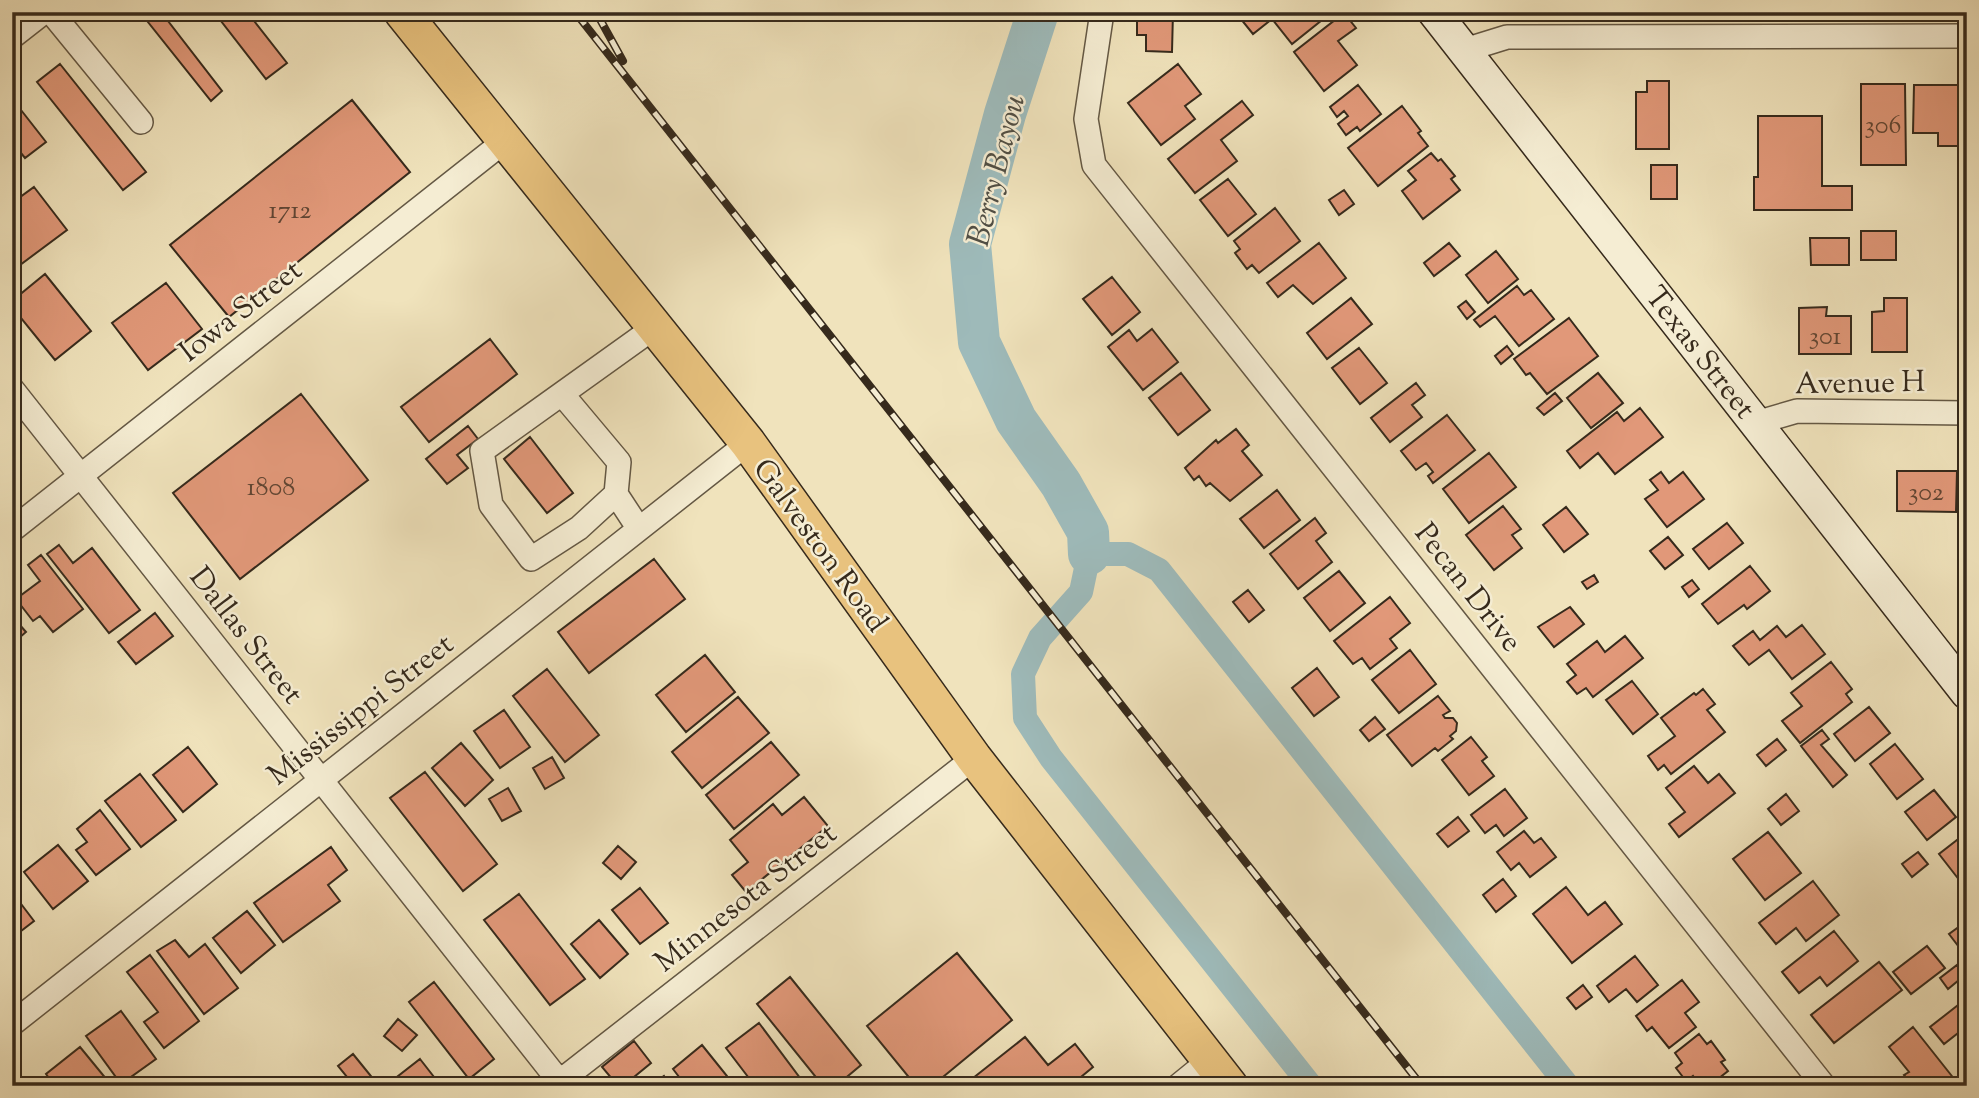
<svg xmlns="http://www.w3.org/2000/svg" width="1979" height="1098" font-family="'Sorts Mill Goudy',serif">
<rect width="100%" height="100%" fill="#f0e3bc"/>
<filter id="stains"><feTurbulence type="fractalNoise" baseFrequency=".00286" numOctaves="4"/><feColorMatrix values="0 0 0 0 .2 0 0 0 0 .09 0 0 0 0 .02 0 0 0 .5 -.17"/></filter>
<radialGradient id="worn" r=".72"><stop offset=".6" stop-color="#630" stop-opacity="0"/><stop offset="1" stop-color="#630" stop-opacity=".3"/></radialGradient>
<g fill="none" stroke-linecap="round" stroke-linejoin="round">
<!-- canal -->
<path stroke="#9ebbbb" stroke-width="24" d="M1311,1086L1051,758L1025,718L1023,674L1040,638L1081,592L1089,554H1128L1159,570L1568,1086"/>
<!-- river -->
<path stroke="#9ebbbb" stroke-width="42" d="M1038,12L1005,114L970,244L979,342L1016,420L1061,484L1088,532L1089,554"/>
</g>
<!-- building -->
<path fill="#e19879" stroke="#362a1c" stroke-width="2" d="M140,12H161L222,91L211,101Z
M214,12H247L287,63L266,79Z
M1137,12H1173L1172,52L1146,51V35H1137Z
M1248,12H1316L1322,20L1292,44L1272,19L1253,34L1240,18Z
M1344,13L1356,28L1338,41L1357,65L1324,91L1294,52Z
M1965,57H1967V148H1966Z
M60,64L146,172L123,190L37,82Z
M1178,64L1201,94L1185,106L1195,119L1161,145L1128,103Z
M1647,81H1669V149H1636V92H1647Z
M1861,84H1905L1906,165H1861Z
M1358,85L1381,114L1360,131L1357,127L1346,135L1338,124L1348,116L1344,111L1337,117L1330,107Z
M1914,85H1959V146H1938V133H1913Z
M352,100L410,172L229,317L170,245Z
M1242,101L1253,115L1221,140L1237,161L1195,193L1168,159Z
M1402,106L1421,131L1418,133L1428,146L1378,186L1348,148Z
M21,110L46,142L25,158L12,142V117Z
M1758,116H1822V186H1852V210H1754V177H1758Z
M1431,153L1438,161L1441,159L1455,176L1451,179L1460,190L1423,219L1402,191L1416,180L1408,171Z
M1651,165H1677V199H1651Z
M1228,179L1256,214L1228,236L1200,200Z
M34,187L67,230L12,271V194L16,200Z
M1344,190L1354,204L1339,215L1329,200Z
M1275,208L1300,241L1259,273L1252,265L1247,269L1235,253L1240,249L1234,241Z
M1861,231H1896V260H1861Z
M1810,238H1849V265H1811Z
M1319,243L1346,278L1313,304L1293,285L1278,297L1267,283Z
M1449,243L1460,256L1434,276L1424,263Z
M1496,251L1518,279L1488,303L1466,275Z
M45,274L91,331L55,360L12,307V301Z
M1112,277L1140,312L1112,335L1083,299Z
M166,283L202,329L148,370L112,323Z
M1517,286L1524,295L1531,290L1554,319L1519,346L1495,316L1480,327L1474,320Z
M1351,298L1372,324L1327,359L1307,333Z
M1884,298H1907V352H1872V312L1884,311Z
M1466,301L1475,312L1467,319L1458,307Z
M1827,307L1826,316H1851V354H1799V308Z
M1569,318L1598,356L1547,394L1530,373L1526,375L1514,359Z
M1152,329L1178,362L1143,390L1108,347L1129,330L1137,341Z
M490,339L517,374L429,442L401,407Z
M1507,346L1513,354L1501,364L1495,356Z
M1359,348L1387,383L1360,404L1332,368Z
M1181,373L1210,410L1178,435L1149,398Z
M1598,373L1623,403L1591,428L1567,398Z
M1416,383L1425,395L1412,405L1422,417L1390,442L1371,418Z
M1555,393L1562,401L1544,415L1537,408Z
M301,394L368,480L240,579L173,493Z
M1640,408L1663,437L1615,474L1598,453L1580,468L1567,451L1617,412L1624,421Z
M1447,415L1475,450L1433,483L1428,476L1433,472L1426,463L1416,470L1401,451Z
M468,426L478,439L457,455L468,468L447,484L426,459Z
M1236,429L1249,445L1242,451L1262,475L1230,501L1210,483L1206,486L1199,476L1194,480L1185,468L1216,440L1218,443Z
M530,437L573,493L547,513L504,459Z
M1489,453L1516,487L1469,523L1443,489Z
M1897,471H1957L1956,512L1897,511Z
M1661,472L1669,483L1683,472L1704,499L1667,527L1645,499L1658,490L1650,480Z
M1277,490L1300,520L1264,548L1240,519Z
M1503,506L1521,529L1512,535L1522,548L1494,570L1466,535Z
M1566,507L1588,534L1564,552L1543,525Z
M1315,518L1326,533L1316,541L1332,562L1298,589L1270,554Z
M1727,523L1743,543L1709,569L1693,549Z
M1668,537L1683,555L1665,569L1650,551Z
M59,545L73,563L92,548L140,610L109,633L47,554Z
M41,555L83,609L53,632L40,616L33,621L16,599L40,581L28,565Z
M654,559L685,599L589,673L558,632Z
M1750,566L1770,591L1747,609L1744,605L1718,624L1702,604Z
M1339,571L1365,603L1330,631L1304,598Z
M1594,575L1598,582L1587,589L1582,582Z
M1692,580L1699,589L1689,597L1682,587Z
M1248,590L1264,610L1249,622L1233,602Z
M1390,597L1410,623L1390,639L1397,648L1370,669L1362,658L1353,664L1334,641Z
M1570,607L1584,624L1554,647L1538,627Z
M155,613L173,636L136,664L118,642Z
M12,616L26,632L12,644Z
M1802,625L1825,654L1792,679L1769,650L1749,665L1733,646L1753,631L1760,640L1777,626L1786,637Z
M1625,636L1643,658L1593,697L1586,688L1577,694L1567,682L1576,675L1567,664L1597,641L1605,652Z
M1410,650L1436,684L1399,713L1372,680Z
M705,655L735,692L686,732L656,695Z
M1831,662L1852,689L1846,694L1852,702L1800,743L1782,721L1802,706L1791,693Z
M1317,668L1339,697L1314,716L1292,688Z
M547,669L599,735L565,762L513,696Z
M1632,681L1658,714L1633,734L1606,700Z
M1703,689L1715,704L1707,710L1725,732L1671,774L1664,765L1658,770L1648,756L1675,736L1661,718L1694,693L1696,695Z
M1438,696L1450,711L1443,715L1445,718H1453L1457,723L1456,731L1450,736L1453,739L1438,751L1435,748L1412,766L1387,735Z
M738,697L769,733L702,788L672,752Z
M1869,707L1890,733L1855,761L1834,734Z
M504,710L530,747L500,768L474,731Z
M1375,717L1385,729L1369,741L1360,730Z
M1822,730L1829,739L1821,745L1847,775L1833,787L1801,746Z
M1471,737L1487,757L1482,761L1494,776L1469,795L1442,760Z
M1777,739L1786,750L1766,766L1757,755Z
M771,742L799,775L734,829L706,795Z
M461,743L493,780L465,806L432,768Z
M1895,744L1923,779L1897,799L1870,764Z
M188,747L217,784L183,812L153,775Z
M552,757L564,778L545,789L533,768Z
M1694,766L1708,783L1719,774L1735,793L1679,837L1669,824L1685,812L1666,788Z
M425,772L497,864L463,891L390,798Z
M140,774L176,820L141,847L105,801Z
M508,788L521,811L502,821L489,799Z
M1505,789L1527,818L1504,836L1496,825L1485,833L1471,815Z
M1934,790L1956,817L1927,840L1905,812Z
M1786,794L1799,811L1781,825L1768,809Z
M804,797L828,826L746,892L732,875L748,862L730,840L773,804L782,815Z
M100,810L130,849L96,875L76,850L87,842L77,829Z
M1458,817L1469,831L1448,847L1437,834Z
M1524,831L1534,843L1541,838L1556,857L1530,877L1519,863L1511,870L1497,852Z
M1768,832L1801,873L1765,900L1733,859Z
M1966,833L1967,876L1960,881L1939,854Z
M58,845L88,881L53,909L24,872Z
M618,846L636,862L621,879L603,863Z
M331,847L347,870L328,885L340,901L283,942L254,903Z
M1918,852L1928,864L1912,877L1902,864Z
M1503,879L1516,896L1496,912L1483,895Z
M1813,881L1839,915L1806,941L1796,928L1776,944L1759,923Z
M1566,887L1588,915L1605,902L1622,924L1572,963L1533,914Z
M640,888L668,923L640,944L612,910Z
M12,892L34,921L12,938Z
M519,894L585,979L550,1005L484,920Z
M247,911L275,945L241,973L213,938Z
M599,920L628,954L600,978L571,944Z
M1967,921V948L1962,951L1949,934Z
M1834,931L1858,961L1827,986L1820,977L1799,993L1782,972Z
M175,940L189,957L205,944L238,988L204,1014L157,951Z
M1927,946L1945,968L1911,994L1893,972Z
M957,953L1012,1020L932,1086H916L867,1026Z
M150,955L199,1021L164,1048L144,1022L158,1012L127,972Z
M1635,956L1658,985L1637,1002L1626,989L1609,1002L1597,986Z
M1879,962L1902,990L1834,1043L1811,1015Z
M1957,965L1965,975L1948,989L1940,978Z
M790,977L861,1065L836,1086H823L757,1004Z
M1682,980L1699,1002L1685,1013L1696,1027L1669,1048L1652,1027L1647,1031L1636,1016Z
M434,982L494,1059L469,1079L409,1002Z
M1583,985L1592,997L1576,1009L1567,998Z
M1967,998V1026L1944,1044L1930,1027Z
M121,1011L156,1059L121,1084L86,1036Z
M398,1019L417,1035L402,1051L384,1036Z
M759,1023L806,1086H755L726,1048Z
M1913,1027L1955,1080L1947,1086H1913L1904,1075L1909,1072L1889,1047Z
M1699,1034L1707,1044L1711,1041L1725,1060L1721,1062L1728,1071L1709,1086H1700L1693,1076L1686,1081L1676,1068L1682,1063L1675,1053Z
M1025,1037L1048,1065L1075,1044L1093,1067L1070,1086H963Z
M634,1041L651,1063L623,1086H618L602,1067Z
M702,1045L735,1086H686L673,1069Z
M80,1047L112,1086H55L46,1074Z
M353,1054L379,1086H348L352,1083L338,1066Z
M420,1059L441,1086H397L393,1080Z
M664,1076L671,1086H650Z"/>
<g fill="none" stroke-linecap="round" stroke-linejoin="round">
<defs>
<path id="street" d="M51,12L141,122
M1102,12L1086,119L1094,165L1824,1086
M12,37L44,12
M1465,50L1507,37L1967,36
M12,389L563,1086
M562,394L619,462L616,494L579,528L531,559L491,505L482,451L655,327
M1756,423L1797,411L1967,413
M616,494L639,529
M12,530L506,140
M12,1024L748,443
M554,1086L974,758
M1178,1086L1210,1060"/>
<path id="secondary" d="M1434,12L1967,693"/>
<path id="primary" d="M402,12L748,443L974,758L1230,1086"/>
</defs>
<!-- street casing -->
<use href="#street" stroke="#645844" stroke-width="26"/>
<!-- secondary casing -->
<use href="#secondary" stroke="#362a1c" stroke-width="35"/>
<!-- primary casing -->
<use href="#primary" stroke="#362a1c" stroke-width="38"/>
<!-- street -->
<use href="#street" stroke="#f5edd3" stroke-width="23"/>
<!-- secondary -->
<use href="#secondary" stroke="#f5edd3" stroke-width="32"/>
<!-- primary -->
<use href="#primary" stroke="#e8c27e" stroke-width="35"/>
<defs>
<path id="rail" d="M575,12L1422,1086
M596,12L623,61"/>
</defs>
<!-- rail casing -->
<use href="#rail" stroke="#362a1c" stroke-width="8"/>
<!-- rail -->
<use href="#rail" stroke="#f5edd3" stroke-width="5" stroke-dasharray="16" stroke-linecap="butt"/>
</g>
<g text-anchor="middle" stroke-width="5" stroke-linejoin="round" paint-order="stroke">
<!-- number labels -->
<g font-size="26" fill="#614633">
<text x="1883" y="133">306</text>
<text x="290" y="218">1712</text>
<text x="1825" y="344">301</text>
<text x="271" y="495">1808</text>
<text x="1926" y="500">302</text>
</g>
<!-- street labels -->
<g font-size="30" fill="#362a1c" stroke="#f5edd3">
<text transform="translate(240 310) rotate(-38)" y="10">Iowa Street</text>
<text transform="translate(1701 352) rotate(52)" y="10">Texas Street</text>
<text transform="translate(1860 382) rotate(-1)" y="10">Avenue H</text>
<text transform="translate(821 545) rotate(54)" y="10">Galveston Road</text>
<text transform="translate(1469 587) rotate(52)" y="10">Pecan Drive</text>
<text transform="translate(247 635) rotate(52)" y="10">Dallas Street</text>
<text transform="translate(360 709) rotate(-38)" y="10">Mississippi Street</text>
<text transform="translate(745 897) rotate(-38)" y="10">Minnesota Street</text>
</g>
<!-- water labels -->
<g font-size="32" font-style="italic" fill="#504e44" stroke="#f5edd3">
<text transform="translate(995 170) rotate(-76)" y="11">Berry Bayou</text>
</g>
</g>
<!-- margin -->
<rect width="1979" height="1098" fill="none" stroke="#f0e3bc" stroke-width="42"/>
<rect x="14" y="14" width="1951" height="1070" fill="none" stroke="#362a1c" stroke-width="3.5"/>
<rect x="21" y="21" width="1937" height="1056" fill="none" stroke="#362a1c" stroke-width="2"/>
<rect width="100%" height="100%" filter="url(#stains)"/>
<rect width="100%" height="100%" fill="url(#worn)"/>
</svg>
